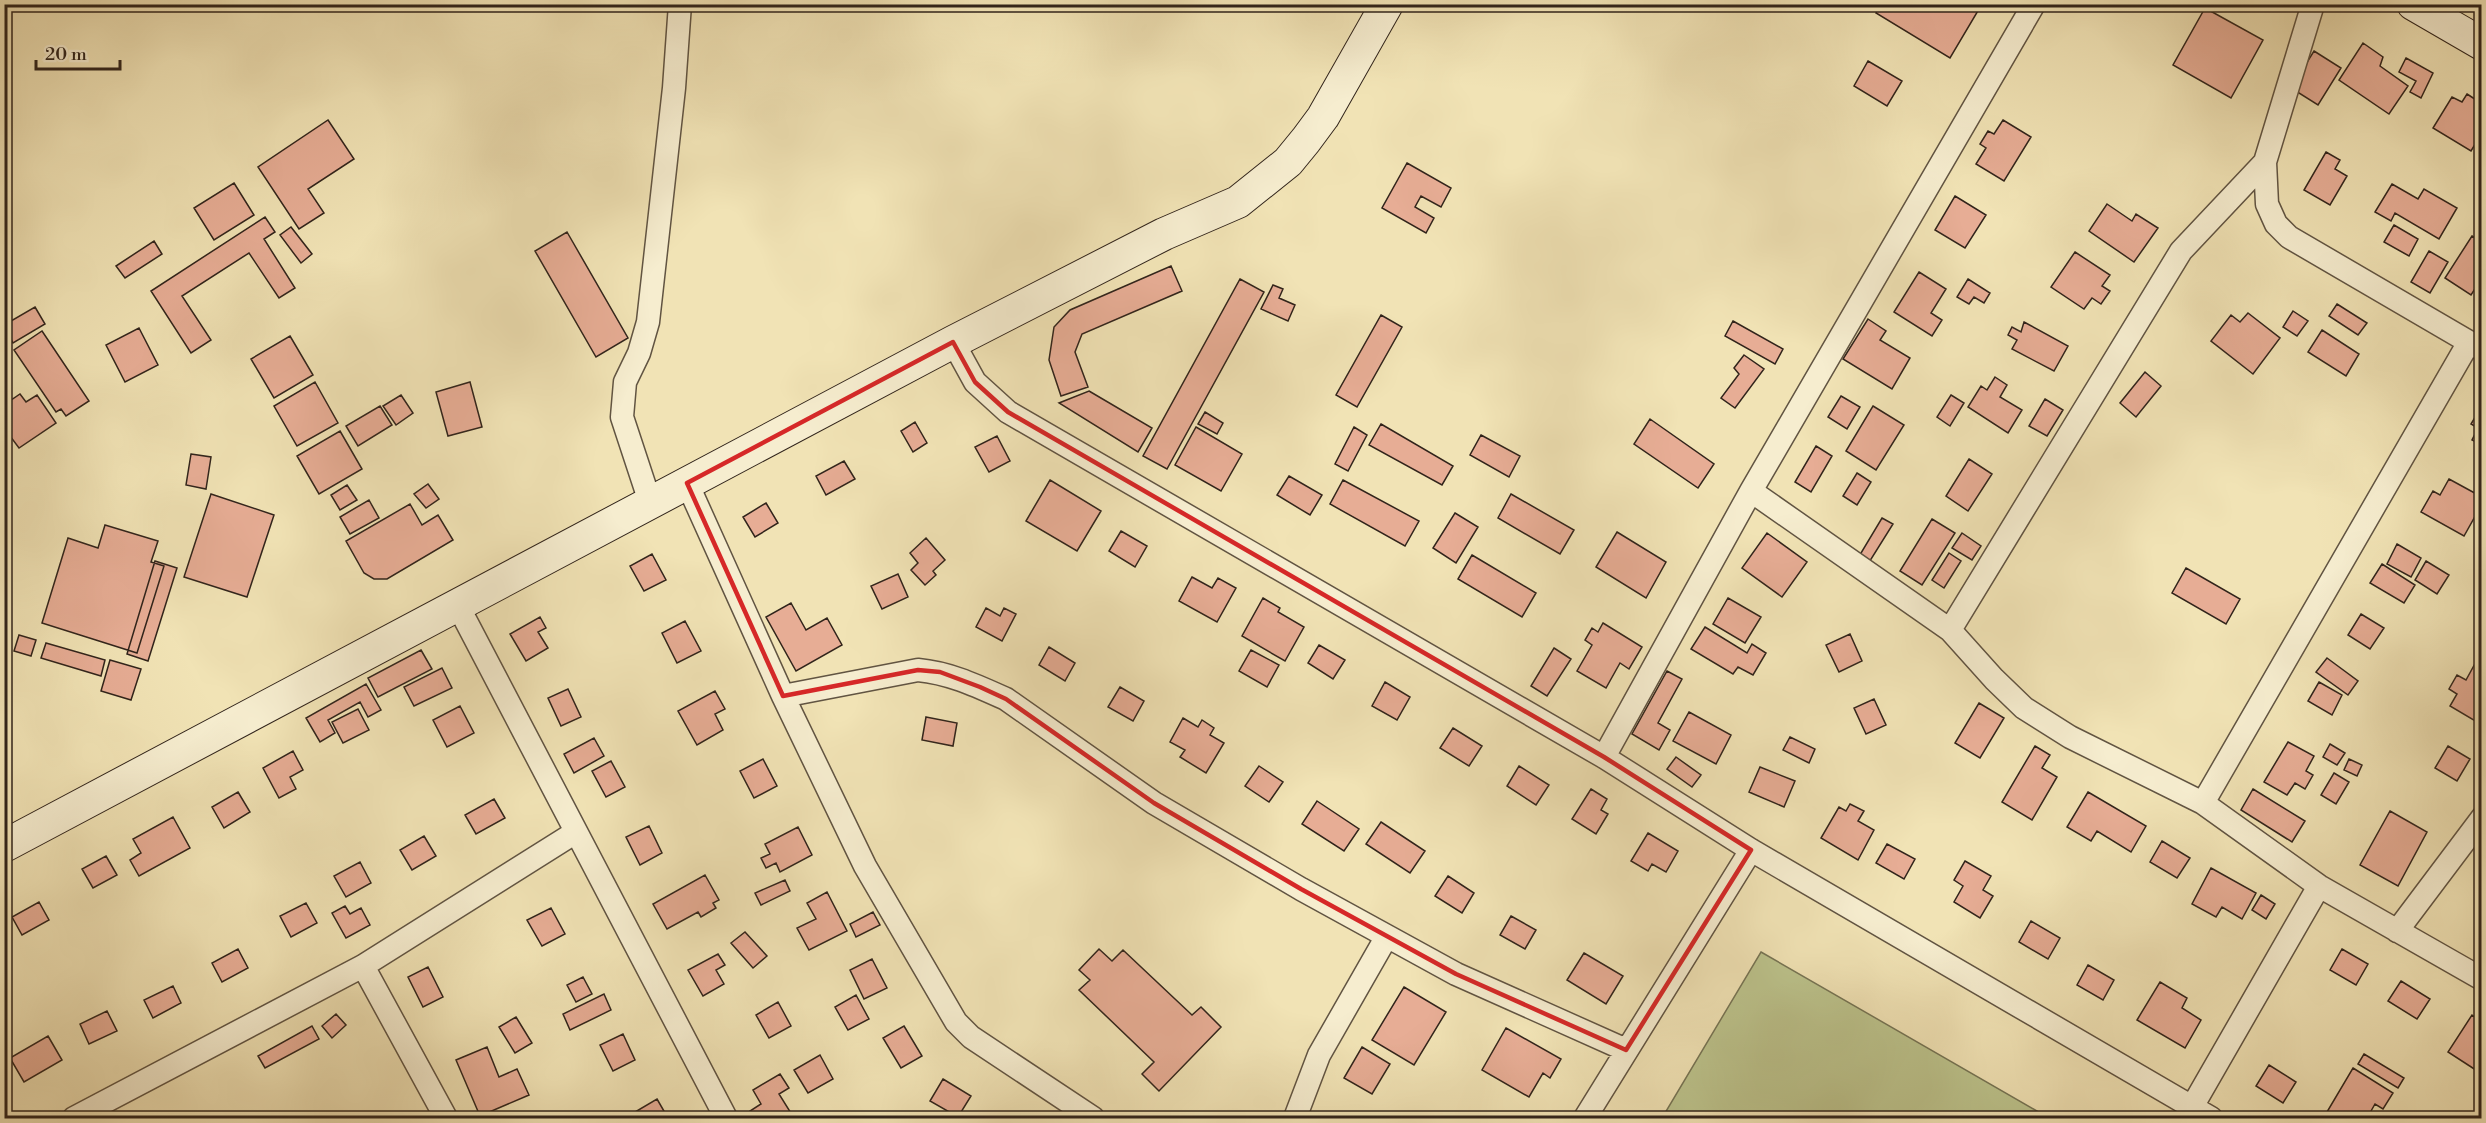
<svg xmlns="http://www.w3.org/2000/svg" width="2486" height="1123" font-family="'Libre Bodoni',serif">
<rect width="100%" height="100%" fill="#f1e3b5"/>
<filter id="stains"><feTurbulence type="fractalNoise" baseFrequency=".00333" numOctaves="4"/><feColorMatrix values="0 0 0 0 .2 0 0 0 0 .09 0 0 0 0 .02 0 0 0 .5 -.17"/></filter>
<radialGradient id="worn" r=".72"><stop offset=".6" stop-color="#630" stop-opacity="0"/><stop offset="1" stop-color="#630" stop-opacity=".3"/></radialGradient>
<!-- green -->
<path fill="#bcc38c" stroke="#767454" stroke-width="1.5" d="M1761,952L2049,1118H1662Z"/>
<!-- building -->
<path fill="#e7ad95" stroke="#31241b" stroke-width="1.5" d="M1881,4H1982L1950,58L1876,13Z
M2205,8L2263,40L2231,98L2173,65Z
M2363,43L2383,57L2380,66L2408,86L2389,114L2339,80Z
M2314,51L2341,68L2318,105L2291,88Z
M2406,58L2433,73L2421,98L2410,92L2416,81L2399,72Z
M1868,61L1902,81L1887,106L1854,86Z
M2467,94L2481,103L2475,112L2482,116V133L2471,151L2433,128L2452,97L2462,102Z
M328,120L354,159L308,189L324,213L299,229L258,167Z
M2003,120L2031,137L2004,181L1976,164L1986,148L1980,144L1988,131L1994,134Z
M2326,152L2340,160L2335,169L2347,176L2330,205L2304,190Z
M1407,163L1451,188L1441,207L1421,196L1415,207L1434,218L1426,233L1382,208Z
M234,183L254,215L214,240L194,208Z
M2392,184L2418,199L2424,189L2457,208L2439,239L2395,213L2391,221L2375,212Z
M1955,196L1986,215L1965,248L1935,230Z
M2107,204L2132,221L2136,214L2158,228L2134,262L2089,231Z
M265,217L275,232L264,239L295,288L279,298L249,253L182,296L211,340L191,353L151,291Z
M2394,225L2418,239L2409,256L2384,242Z
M291,227L312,254L301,263L280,235Z
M567,232L628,338L596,357L535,251Z
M2472,236L2482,241V278L2471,295L2445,278Z
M154,241L162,254L125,278L116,266Z
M2429,251L2448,262L2430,293L2411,282Z
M2075,252L2110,275L2102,286L2110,291L2101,304L2092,298L2084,309L2051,287Z
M1171,266L1182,291L1082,334L1075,352L1088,387L1061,396L1049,360L1054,327L1070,310Z
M1919,272L1946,289L1931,313L1942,320L1932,336L1894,312Z
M1240,279L1264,292L1167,469L1143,456Z
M1968,279L1990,293L1984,303L1974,297L1969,304L1957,297Z
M1273,285L1283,289L1279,298L1295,305L1288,321L1261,309Z
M2337,304L2367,323L2358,335L2329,316Z
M35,307L45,324L13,343L4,325Z
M2293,311L2308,321L2297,336L2283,327Z
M2248,313L2280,338L2253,374L2211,341L2231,315L2240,322Z
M1381,315L1402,327L1357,407L1336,395Z
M1868,319L1886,331L1880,340L1910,358L1892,389L1843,359Z
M1733,321L1783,349L1775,364L1725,336Z
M2024,322L2068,346L2054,371L2012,349L2017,340L2008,335L2012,327L2021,332Z
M139,328L158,365L125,382L106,345Z
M2322,330L2359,354L2346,376L2308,352Z
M42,331L89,401L66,416L61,409L56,412L14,350Z
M290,336L313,375L274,398L251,359Z
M1744,355L1764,369L1735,408L1721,398L1739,374L1734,368Z
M2145,372L2161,386L2136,417L2120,403Z
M1995,377L2007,385L2000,397L2022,410L2008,433L1968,407L1981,386L1987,390Z
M315,382L338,423L297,446L274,406Z
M470,382L482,427L448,436L436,392Z
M1089,391L1152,428L1138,452L1059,403Z
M20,394L26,402L37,395L56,423L19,448L4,428V405Z
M401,395L413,413L396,425L383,406Z
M1951,395L1964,403L1950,426L1937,417Z
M1841,396L1860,407L1847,429L1828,417Z
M2045,399L2063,410L2047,436L2029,426Z
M380,406L392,425L358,446L346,426Z
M1873,406L1904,425L1876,470L1846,451Z
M2480,409L2482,410V445L2472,440L2478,428L2471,424Z
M1205,412L1223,423L1217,434L1198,424Z
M1650,419L1714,464L1698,488L1634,444Z
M915,422L927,443L913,452L901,431Z
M1381,424L1453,466L1442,485L1369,445Z
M1196,427L1242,454L1221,491L1175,465Z
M1354,427L1367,435L1348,471L1335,464Z
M340,431L362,469L319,494L297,456Z
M1481,435L1520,456L1509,477L1470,455Z
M997,436L1010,461L989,472L975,447Z
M1816,446L1832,456L1811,492L1795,482Z
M191,454L211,457L206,489L186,485Z
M1969,459L1992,474L1968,511L1946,496Z
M844,461L855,479L826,495L816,476Z
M1857,473L1871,482L1857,505L1843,496Z
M1289,476L1322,495L1310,515L1277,495Z
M2449,479L2482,497V504L2464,536L2421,512L2433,491L2440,495Z
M1050,480L1101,511L1077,551L1026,521Z
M1343,480L1419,521L1405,546L1330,504Z
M428,484L439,499L426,508L414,494Z
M347,485L357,500L340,510L331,495Z
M211,494L274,515L247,597L184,577Z
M1511,494L1574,530L1560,554L1498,518Z
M369,500L379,518L350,534L340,517Z
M766,503L778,523L755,537L743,517Z
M410,504L422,525L438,515L453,540L387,579H374L364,573L346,541Z
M1455,513L1478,527L1456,563L1433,548Z
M1882,518L1893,524L1868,564L1858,558Z
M1932,519L1955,533L1922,585L1900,571Z
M105,525L158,541L151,562L164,566L137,653L42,623L68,538L98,548Z
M1121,531L1147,546L1135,567L1109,551Z
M1617,532L1666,562L1646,598L1596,567Z
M1767,533L1807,562L1782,597L1742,568Z
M1962,533L1981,546L1972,560L1952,548Z
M926,538L945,560L933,571L936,575L925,585L911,570L918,563L910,553Z
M2397,544L2421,558L2411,577L2387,564Z
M1949,553L1961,561L1944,588L1932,580Z
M652,554L666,580L644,591L630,566Z
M1472,555L1536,593L1522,617L1458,579Z
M155,561L177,568L148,661L127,654Z
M2426,561L2449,575L2437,594L2415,580Z
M2382,564L2415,585L2404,603L2370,583Z
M2186,568L2240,599L2226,624L2172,593Z
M898,574L908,597L882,609L871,586Z
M1192,577L1212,588L1218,578L1236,588L1217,622L1179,601Z
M1263,598L1280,608L1278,612L1304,627L1285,661L1242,636Z
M1728,598L1761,617L1745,643L1713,624Z
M791,603L806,630L827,618L842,645L796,671L766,617Z
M986,608L1000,616L1004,608L1016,614L1002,641L976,627Z
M2361,614L2384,628L2370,649L2348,635Z
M540,617L546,628L538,632L548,648L526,661L510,634Z
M685,621L701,651L677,663L662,633Z
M1603,623L1642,647L1629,669L1620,663L1606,688L1577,671L1592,645L1585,640L1592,628L1598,632Z
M1705,627L1747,653L1752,644L1766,653L1753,675L1738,667L1733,674L1691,649Z
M1850,634L1862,661L1839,672L1826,645Z
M19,635L36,640L31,656L14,651Z
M46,643L105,660L101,676L41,658Z
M1319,645L1345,660L1333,679L1308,663Z
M1049,647L1075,663L1065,681L1039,665Z
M1554,648L1571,659L1547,696L1531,686Z
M421,650L432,669L378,697L368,678Z
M1251,650L1279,665L1267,687L1239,671Z
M2327,658L2358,681L2348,695L2316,672Z
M110,660L141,669L131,700L101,691Z
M2477,660L2482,663V725L2450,706L2457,694L2449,689L2457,675L2466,680Z
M442,668L452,688L414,706L404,687Z
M1667,671L1682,679L1658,723L1670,730L1659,750L1632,734Z
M1385,682L1410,697L1397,720L1372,706Z
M2319,682L2342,695L2332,715L2308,701Z
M366,684L381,710L368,717L360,702L328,720L335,733L320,742L306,718Z
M1120,687L1144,701L1133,721L1108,707Z
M568,689L581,717L561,726L548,698Z
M715,691L725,709L715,714L723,730L697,745L678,711Z
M1874,699L1886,725L1866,734L1854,708Z
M1979,703L2004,718L1980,758L1955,743Z
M460,706L474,733L447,747L433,720Z
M358,709L369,730L343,743L332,722Z
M1689,712L1731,735L1716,764L1673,741Z
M926,717L957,723L953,746L922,740Z
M1183,718L1198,727L1202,720L1214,728L1210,735L1224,743L1206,773L1180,757L1185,750L1170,742Z
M1453,728L1482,746L1469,766L1440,748Z
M1790,737L1815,749L1809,763L1783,750Z
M594,738L604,756L574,773L564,754Z
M2288,742L2314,756L2306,771L2313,775L2305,789L2295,783L2287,795L2264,782Z
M2330,744L2345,753L2337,765L2323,757Z
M2035,746L2050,755L2042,768L2057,777L2032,820L2002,802Z
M2448,746L2470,759L2457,781L2435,768Z
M293,751L303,770L290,777L296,789L279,798L263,768Z
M1676,757L1701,775L1692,787L1667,769Z
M763,759L777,786L754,798L740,771Z
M2349,759L2362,765L2357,776L2344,770Z
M611,761L625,787L606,797L592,771Z
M1259,766L1283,782L1269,802L1245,786Z
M1519,766L1549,785L1536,805L1507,786Z
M1760,767L1795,781L1784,807L1749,792Z
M2334,773L2349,782L2336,804L2321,795Z
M1591,789L1607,799L1601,810L1608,814L1596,834L1572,819Z
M2253,789L2305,821L2292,842L2241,810Z
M238,792L250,812L224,828L212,807Z
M2088,792L2146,826L2131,852L2097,831L2091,841L2067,827Z
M494,799L505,818L476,834L465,815Z
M1317,801L1359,829L1344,851L1302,824Z
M1850,804L1864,811L1858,821L1874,830L1858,860L1821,838L1839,807L1846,811Z
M2390,811L2427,832L2398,886L2360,865Z
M173,817L190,848L139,876L130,860L141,853L133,839Z
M1381,822L1425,851L1410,873L1366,844Z
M649,826L662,853L640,865L626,837Z
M798,827L812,855L780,872L776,863L766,868L761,858L770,854L765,844Z
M1648,833L1678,851L1666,872L1652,864L1648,871L1631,861Z
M424,836L436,856L412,870L400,850Z
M2162,841L2190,858L2177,878L2150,862Z
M1887,844L1915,859L1904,879L1876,863Z
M106,856L117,875L93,888L82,869Z
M1965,861L1991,876L1983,890L1993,896L1980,918L1954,902L1963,886L1954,880Z
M360,862L371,883L346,897L334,876Z
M2211,868L2256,893L2242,919L2222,907L2216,917L2192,904Z
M705,875L719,900L713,903L716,908L701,917L698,912L667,929L653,904Z
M1448,876L1474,893L1462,913L1435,896Z
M785,880L790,891L761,905L755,893Z
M827,892L847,931L809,950L797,928L816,919L807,903Z
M2261,895L2275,904L2266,919L2252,910Z
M39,902L49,920L22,935L12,917Z
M306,903L317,923L291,937L280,916Z
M345,906L350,914L361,908L370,925L346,938L332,913Z
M551,908L565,934L542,946L527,920Z
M873,912L880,925L856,937L850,924Z
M1511,916L1536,930L1525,949L1500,935Z
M2031,921L2060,938L2048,959L2019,942Z
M745,932L767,956L753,968L731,943Z
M238,949L248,968L222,982L212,963Z
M1099,949L1112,961L1123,950L1192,1015L1201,1007L1221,1027L1159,1091L1142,1074L1154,1062L1079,990L1090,980L1079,970Z
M2342,949L2368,964L2356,985L2330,970Z
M1584,953L1623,976L1606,1004L1567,980Z
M718,954L725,965L716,970L724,984L703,996L688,970Z
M872,959L887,988L864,999L850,970Z
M2088,965L2114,980L2103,1000L2077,985Z
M428,967L443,997L423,1007L408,977Z
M583,977L592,994L576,1002L567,985Z
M2401,981L2430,999L2417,1019L2388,1001Z
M2160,982L2187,998L2182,1008L2201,1020L2185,1048L2137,1020Z
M173,986L181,1003L153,1018L144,1000Z
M1404,987L1446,1012L1414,1065L1372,1040Z
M604,994L611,1010L570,1030L563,1014Z
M856,995L869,1019L848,1030L835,1007Z
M778,1002L791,1026L769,1038L756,1015Z
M107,1011L117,1031L89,1044L80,1024Z
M336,1014L346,1025L332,1038L322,1026Z
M2472,1015L2482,1022V1074L2448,1052Z
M516,1017L532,1043L515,1053L499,1027Z
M312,1026L319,1039L265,1068L258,1056Z
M904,1026L922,1056L901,1068L883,1038Z
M1506,1028L1561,1059L1550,1078L1543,1073L1529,1097L1482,1070Z
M623,1034L635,1060L613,1071L600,1045Z
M48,1036L62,1060L24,1082L10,1058Z
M487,1047L499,1077L517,1069L529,1095L480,1116L456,1060Z
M1362,1047L1390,1064L1372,1094L1344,1078Z
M2364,1054L2404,1078L2398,1088L2358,1064Z
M820,1055L833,1079L808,1093L794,1070Z
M2269,1065L2296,1082L2283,1103L2256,1086Z
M2353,1068L2393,1093L2383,1109L2375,1104L2367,1118H2326L2324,1117Z
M780,1074L789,1088L779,1094L794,1118H754L750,1111L761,1104L753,1090Z
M943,1079L971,1096L958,1117L930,1101Z
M657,1099L668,1118H639L635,1112Z"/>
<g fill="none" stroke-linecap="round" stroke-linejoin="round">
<defs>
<path id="street" d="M2313,4L2265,162L2267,204L2276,224L2289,237L2481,349
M953,342L975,382L1008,412L1604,757L1751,850L2211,1118
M687,483L783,696L865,866L956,1022L971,1037L1093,1118
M1751,491L1950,630L1994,679L2024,708L2070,737L2203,803L2319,886L2482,979
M650,502L622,417L625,382L639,353L648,322L674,88L680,4
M457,604L726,1118
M1950,630L2181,251L2265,162
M783,696L918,670C950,673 977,686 1006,699L1154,803L1301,889L1456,974L1626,1050
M1604,757L1751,491L2034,4
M2203,803L2469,342
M2397,931L2482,818
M363,966L446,1118
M2192,1107L2319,886
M74,1118L363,966L576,832
M1295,1118L1319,1055L1387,936
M1585,1118L1751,850"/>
<path id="secondary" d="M2413,4L2482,44
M4,846L953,342L1164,234L1238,202L1288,162L1306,140L1323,117L1387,4"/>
</defs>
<!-- street casing -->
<use href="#street" stroke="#615442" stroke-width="25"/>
<!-- secondary casing -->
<use href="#secondary" stroke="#31241b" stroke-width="34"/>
<!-- street -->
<use href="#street" stroke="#f6edcf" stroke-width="22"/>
<!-- secondary -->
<use href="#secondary" stroke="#f6edcf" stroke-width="32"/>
</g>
<!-- marked area -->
<path fill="none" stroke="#d62828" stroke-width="4.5" stroke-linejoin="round" d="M953,342L975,382L1008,412L1604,757L1751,850L1626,1050L1456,974L1301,889L1154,803L1006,699L980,687L940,672L918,670L783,696L687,483Z"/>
<!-- margin -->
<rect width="2486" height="1123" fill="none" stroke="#f1e3b5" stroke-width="24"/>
<rect x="6" y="6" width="2474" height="1111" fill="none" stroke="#31241b" stroke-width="3"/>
<rect x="12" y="12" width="2462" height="1099" fill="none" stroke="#31241b" stroke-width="1.5"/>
<!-- scale -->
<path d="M36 60v9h84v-9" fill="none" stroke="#31241b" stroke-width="3"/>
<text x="45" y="60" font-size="18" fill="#31241b" stroke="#f6edcf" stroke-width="4.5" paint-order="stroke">20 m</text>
<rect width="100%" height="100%" filter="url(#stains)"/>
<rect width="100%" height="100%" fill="url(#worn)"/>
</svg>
